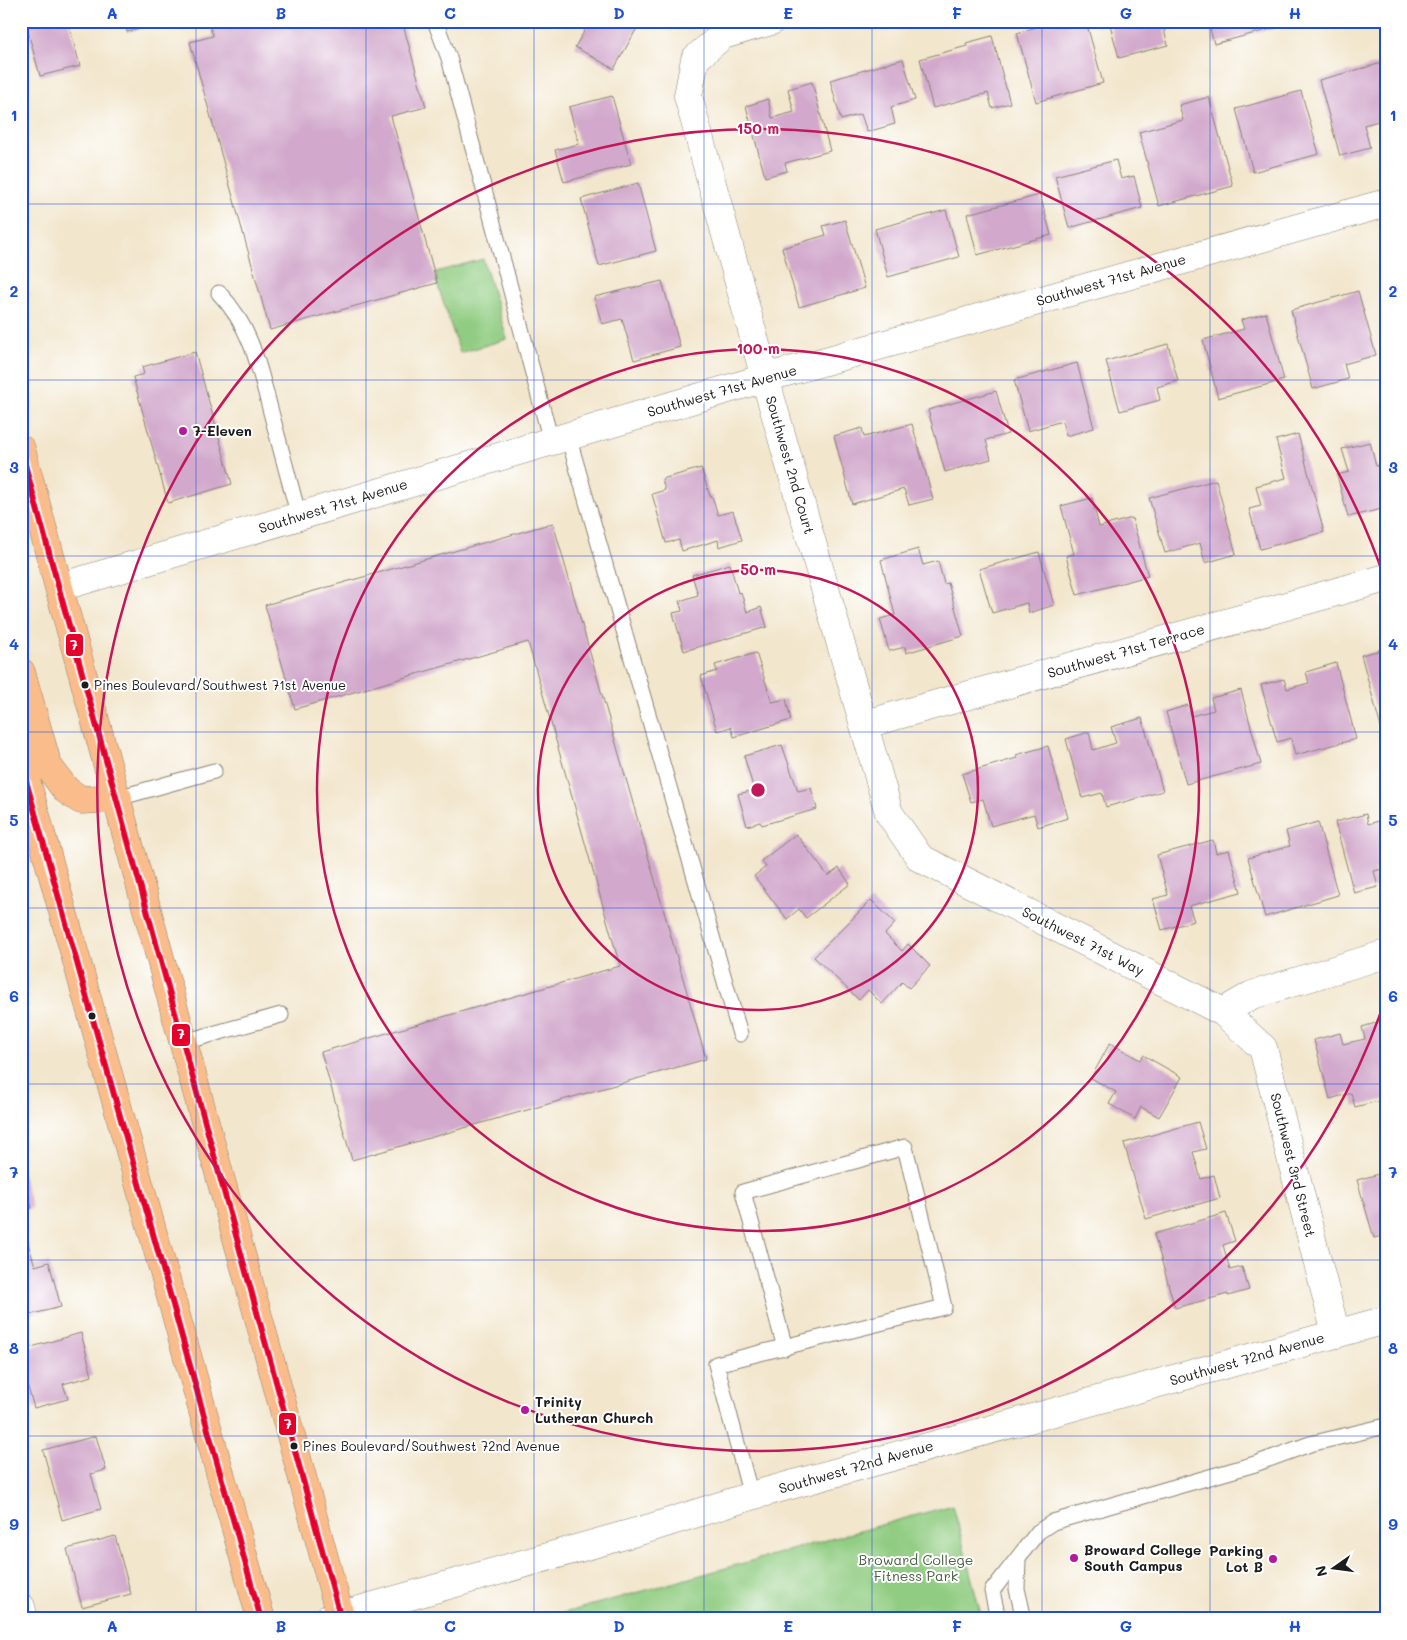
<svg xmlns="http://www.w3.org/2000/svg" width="1407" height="1640" font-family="Mali,sans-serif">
<rect width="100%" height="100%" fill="#fff"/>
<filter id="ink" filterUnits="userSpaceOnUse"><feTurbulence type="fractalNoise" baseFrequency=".02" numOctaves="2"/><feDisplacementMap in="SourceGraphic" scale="10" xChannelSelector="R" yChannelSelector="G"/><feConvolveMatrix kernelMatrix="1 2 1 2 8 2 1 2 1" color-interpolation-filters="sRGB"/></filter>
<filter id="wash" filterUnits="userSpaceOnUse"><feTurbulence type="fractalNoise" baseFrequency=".0096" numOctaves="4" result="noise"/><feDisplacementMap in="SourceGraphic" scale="20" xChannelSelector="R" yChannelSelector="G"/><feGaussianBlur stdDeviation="1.12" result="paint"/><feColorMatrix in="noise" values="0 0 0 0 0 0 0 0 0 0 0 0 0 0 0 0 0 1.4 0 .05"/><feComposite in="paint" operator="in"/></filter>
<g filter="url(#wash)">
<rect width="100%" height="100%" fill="#f2e6cc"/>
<!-- green -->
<path fill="#90cc81" stroke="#56744e" d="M483,259L507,339L460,353L437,283L436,272Z
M953,1505L982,1619H542Z"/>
<g id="blocks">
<!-- building -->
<path fill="#d2a9cc" d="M25,21H68L80,66L40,76Z
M124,21H166V22L127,32Z
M208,21H249L250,25L265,21H402L426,107L391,116L437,283L270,330L190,42L213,36Z
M580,21H641L614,69L575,47L588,25Z
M1086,21L1103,83L1036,102L1017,33L1056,21Z
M1109,21H1183L1184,24L1164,30L1168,45L1119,58Z
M1208,21H1281L1282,26L1214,44Z
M992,36L1010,103L992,108L988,93L933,108L920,59L967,46L966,43Z
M903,59L915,100L891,107L895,124L867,132L861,114L841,120L830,80Z
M1386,62V119L1364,125L1370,148L1340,156L1319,80Z
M812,82L830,151L785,163L787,171L765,177L746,106L768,99L772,118L794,112L788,89Z
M1301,91L1319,154L1253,172L1236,109Z
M612,96L631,164L564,182L555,150L579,144L569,107Z
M1209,97L1233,186L1159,206L1139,132L1183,120L1179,105Z
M1116,160L1121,179L1134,176L1142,208L1069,228L1055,176Z
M638,183L656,251L599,266L581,199Z
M1040,195L1051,235L977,255L967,214Z
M946,210L959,257L888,277L875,229Z
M845,220L865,288L799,307L782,248L826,235L823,226Z
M662,281L680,347L634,360L622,319L602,324L594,297Z
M1358,291L1376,355L1344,364L1348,379L1313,389L1291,310Z
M1266,313L1284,380L1218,398L1203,340L1244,329L1241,320Z
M1168,344L1178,381L1157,387L1160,400L1120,411L1106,361Z
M195,352L232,484L168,503L133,377L144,374L142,367Z
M1077,363L1094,428L1066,436L1062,421L1028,431L1014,380Z
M996,391L1008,434L986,440L991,459L945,472L928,410Z
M912,424L933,499L909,505L904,489L852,504L834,436L862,428L864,437Z
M1298,434L1324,532L1260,549L1249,509L1261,506L1256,486L1286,478L1276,440Z
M1370,442L1376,466L1386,464V508L1348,517L1337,475L1349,472L1342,449Z
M701,468L710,496H712L718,515L733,511L742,540L719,547L718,540L682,551L679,540L666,543L652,494L665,490L662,479Z
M1216,480L1236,554L1205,563L1200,543L1165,553L1149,498Z
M1092,498L1099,527L1132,518L1148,576L1077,595L1066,556L1074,554L1061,506Z
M553,523L706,1059L352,1160L321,1052L620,966L528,642L295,709L265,605Z
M918,549L923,565L938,561L944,584L948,583L963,636L906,653L905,647L889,651L880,619L895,615L881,560Z
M1039,552L1054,605L1029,613L1027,603L992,613L979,569Z
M730,564L738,593L741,592L747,612L761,607L767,627L684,651L673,613L682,611L680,601L698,595L692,575Z
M1381,650L1386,664L1385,742L1361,655Z
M756,653L772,702L786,699L791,720L734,737L731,727L717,731L701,676L717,671L715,665Z
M1336,663L1356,739L1295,755L1291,738L1277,742L1261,685L1284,679L1287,689L1309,683L1306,672Z
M1241,690L1261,764L1186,784L1166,712L1188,705L1191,716L1214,710L1211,698Z
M1142,718L1163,791L1106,807L1102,793L1082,798L1066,739L1089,732L1093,750L1116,743L1111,727Z
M782,745L798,791L811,788L817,809L762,825L760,822L747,826L738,794L754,790L744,756Z
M1048,746L1068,818L1038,827L1034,814L991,826L983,799L971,802L962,774L1017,758L1016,755Z
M1366,814L1368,824L1386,819V868L1374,871L1378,887L1354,893L1335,822Z
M1318,822L1338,895L1265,917L1248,858L1290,846L1286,831Z
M796,834L828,876L839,868L850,884L806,918L799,909L787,919L754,876L766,867L761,861Z
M1213,840L1216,853L1229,850L1241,892L1189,906L1194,921L1162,930L1153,899L1168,895L1157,855Z
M871,900L895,923L885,934L902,951L908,944L930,966L909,988L902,982L882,1004L868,990L859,1000L814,957Z
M1386,1020V1099L1355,1107L1351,1093L1330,1099L1314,1040L1340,1033L1343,1044L1365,1039L1362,1027Z
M1110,1043L1140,1060L1143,1055L1182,1077L1159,1117L1141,1107L1135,1119L1109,1104L1116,1092L1091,1078Z
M1198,1122L1206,1149L1193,1152L1201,1179L1214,1175L1220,1198L1146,1219L1124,1143Z
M22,1171L32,1208L21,1211V1172Z
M1386,1172V1235L1374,1238L1357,1180Z
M1226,1213L1235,1241L1223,1245L1230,1270L1242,1267L1249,1290L1228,1296V1294L1175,1308L1154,1234Z
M27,1240L35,1266L49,1262L61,1307L21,1317V1241Z
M81,1333L92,1376L63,1384L68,1399L34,1408L21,1363V1350Z
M96,1436L106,1470L91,1474L101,1509L62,1520L43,1450Z
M115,1536L131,1594L82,1607L67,1549Z"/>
</g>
</g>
<g filter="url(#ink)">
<use href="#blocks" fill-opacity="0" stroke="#878174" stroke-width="1"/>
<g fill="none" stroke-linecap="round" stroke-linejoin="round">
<defs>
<path id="service" d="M435,21L449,58L551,441
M219,293C252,327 260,371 272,416C281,449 290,483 299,517
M568,436L740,1034
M118,798L214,771
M184,1042L281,1015
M751,1496L716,1364L944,1307L905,1147L743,1192L785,1348
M1018,1559L1017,1589L1024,1619
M998,1619L992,1591L1038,1532L1053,1522L1255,1464L1310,1444L1386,1426"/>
<path id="minor" d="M771,21L723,35L695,59L688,96L765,378L889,813L920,858L1223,1012L1252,995L1386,954
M60,587L765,378L1386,203
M866,724L1386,578
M1223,1012L1263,1048L1336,1334
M21,1607L24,1619"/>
<path id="tertiary" d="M328,1619L650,1528L751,1496L1386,1320"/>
<path id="trunk" d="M21,449L341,1619
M21,672L48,766L66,790L81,800L118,798
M21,762L261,1619"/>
</defs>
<!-- service casing -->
<use href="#service" stroke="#878174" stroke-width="17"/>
<!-- minor casing -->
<use href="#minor" stroke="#878174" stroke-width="29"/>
<!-- tertiary casing -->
<use href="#tertiary" stroke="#878174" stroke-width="29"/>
<!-- trunk casing -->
<use href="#trunk" stroke="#878174" stroke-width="29"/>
<!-- service -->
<use href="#service" stroke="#fff" stroke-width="15"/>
<!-- minor -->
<use href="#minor" stroke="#fff" stroke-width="28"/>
<!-- tertiary -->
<use href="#tertiary" stroke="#fff" stroke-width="28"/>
<!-- trunk -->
<use href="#trunk" stroke="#f9bc8a" stroke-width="28"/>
<defs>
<path id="bus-1" d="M21,450L341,1619
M21,763L261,1619"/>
</defs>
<!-- bus-1 casing -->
<use href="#bus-1" stroke="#fff" stroke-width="10"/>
<!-- bus-1 -->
<use href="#bus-1" stroke="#e4002b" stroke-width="6"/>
</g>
</g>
<!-- grid -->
<path fill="none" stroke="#1d4ed8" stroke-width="1" stroke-opacity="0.55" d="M196,21V1619M366,21V1619M534,21V1619M704,21V1619M872,21V1619M1042,21V1619M1210,21V1619M21,204H1386M21,380H1386M21,556H1386M21,732H1386M21,908H1386M21,1084H1386M21,1260H1386M21,1436H1386"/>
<!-- distance rings -->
<g fill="none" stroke="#c2185b" stroke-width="2.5">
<circle cx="758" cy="790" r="220"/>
<circle cx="758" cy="790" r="441"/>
<path d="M1385 1000A661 661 0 1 1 1385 580"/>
</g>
<!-- markers -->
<g fill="#b5179e" stroke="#fff" stroke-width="2">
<circle cx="183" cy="431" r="5"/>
<circle cx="525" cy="1410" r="5"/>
<circle cx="1074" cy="1558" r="5"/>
<circle cx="1273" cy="1559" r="5"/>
</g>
<g fill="#1c1c1c" stroke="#fff" stroke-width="2">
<circle cx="85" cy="685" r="4.5"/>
<circle cx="92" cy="1016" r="4.5"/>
<circle cx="294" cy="1446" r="4.5"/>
</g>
<g text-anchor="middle" stroke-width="4" stroke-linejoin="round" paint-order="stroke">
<!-- bus labels -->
<g font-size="13" fill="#1c1c1c" stroke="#fff" text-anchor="start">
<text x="94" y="690">Pines Boulevard/Southwest 71st Avenue</text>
<text x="303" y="1451">Pines Boulevard/Southwest 72nd Avenue</text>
</g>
<!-- street labels -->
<g font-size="14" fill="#1c1c1c" stroke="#fff">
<text transform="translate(1111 280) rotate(-16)" y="5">Southwest 71st Avenue</text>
<text transform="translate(722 391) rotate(-16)" y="5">Southwest 71st Avenue</text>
<text transform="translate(790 465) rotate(74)" y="5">Southwest 2nd Court</text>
<text transform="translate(333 506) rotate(-17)" y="5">Southwest 71st Avenue</text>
<text transform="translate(1126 651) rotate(-16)" y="5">Southwest 71st Terrace</text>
<text transform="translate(1083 941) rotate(27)" y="5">Southwest 71st Way</text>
<text transform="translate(1293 1165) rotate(76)" y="5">Southwest 3rd Street</text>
<text transform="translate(1247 1359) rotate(-16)" y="5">Southwest 72nd Avenue</text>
<text transform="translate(856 1467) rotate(-16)" y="5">Southwest 72nd Avenue</text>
</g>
<!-- poi labels -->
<g font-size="14" font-weight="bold" fill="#1c1c1c" stroke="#fff" text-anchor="start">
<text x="193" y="436">7-Eleven</text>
<text x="535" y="1407">Trinity<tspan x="535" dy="16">Lutheran Church</tspan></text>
<text x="1084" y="1555">Broward College<tspan x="1084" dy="16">South Campus</tspan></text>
<text x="1263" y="1556" text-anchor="end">Parking<tspan x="1263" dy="16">Lot B</tspan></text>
</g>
<!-- park labels -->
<g font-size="14" fill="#4a6244" stroke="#fff">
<text x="916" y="1565">Broward College<tspan x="916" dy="16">Fitness Park</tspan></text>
</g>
</g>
<circle cx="758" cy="790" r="8" fill="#c2185b" stroke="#fff" stroke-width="2.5"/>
<g font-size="15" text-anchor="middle" font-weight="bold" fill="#c2185b" stroke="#fff" stroke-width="4" stroke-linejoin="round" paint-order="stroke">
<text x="758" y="134">150 m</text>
<text x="758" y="354">100 m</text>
<text x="758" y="575">50 m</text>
</g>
<g stroke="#fff" stroke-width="2">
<rect x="65" y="633" width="19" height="24" rx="5" fill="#e4002b"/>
<rect x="171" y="1023" width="20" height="24" rx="5" fill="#e4002b"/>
<rect x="278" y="1412" width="19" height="24" rx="5" fill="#e4002b"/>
</g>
<g font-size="14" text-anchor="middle" font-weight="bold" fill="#fff">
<text x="74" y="650">7</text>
<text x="181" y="1039">7</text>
<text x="288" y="1429">7</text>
</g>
<!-- margin -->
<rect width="1407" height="1640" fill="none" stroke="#fff" stroke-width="55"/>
<!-- north arrow -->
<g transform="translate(1334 1568) rotate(256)" stroke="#ffffff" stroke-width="4" paint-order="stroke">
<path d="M0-4L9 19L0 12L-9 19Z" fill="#1c1c1c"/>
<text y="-8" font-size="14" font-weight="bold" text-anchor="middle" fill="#1c1c1c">N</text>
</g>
<rect x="28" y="28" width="1352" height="1584" fill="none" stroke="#1d4ed8" stroke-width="2"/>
<g font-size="16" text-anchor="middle" font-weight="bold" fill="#1d4ed8">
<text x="112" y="19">A</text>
<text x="281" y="19">B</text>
<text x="450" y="19">C</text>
<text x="619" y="19">D</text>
<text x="788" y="19">E</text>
<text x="957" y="19">F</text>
<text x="1126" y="19">G</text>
<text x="1295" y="19">H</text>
<text x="14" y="121">1</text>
<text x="1393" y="121">1</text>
<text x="14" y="297">2</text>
<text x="1393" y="297">2</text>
<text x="14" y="473">3</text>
<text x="1393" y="473">3</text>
<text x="14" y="650">4</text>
<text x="1393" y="650">4</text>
<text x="14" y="826">5</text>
<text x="1393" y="826">5</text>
<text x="14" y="1002">6</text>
<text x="1393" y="1002">6</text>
<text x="14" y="1178">7</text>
<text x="1393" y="1178">7</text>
<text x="14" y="1354">8</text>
<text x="1393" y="1354">8</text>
<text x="14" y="1530">9</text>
<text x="1393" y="1530">9</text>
<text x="112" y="1632">A</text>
<text x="281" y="1632">B</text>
<text x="450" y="1632">C</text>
<text x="619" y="1632">D</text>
<text x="788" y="1632">E</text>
<text x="957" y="1632">F</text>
<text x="1126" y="1632">G</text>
<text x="1295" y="1632">H</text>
</g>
</svg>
